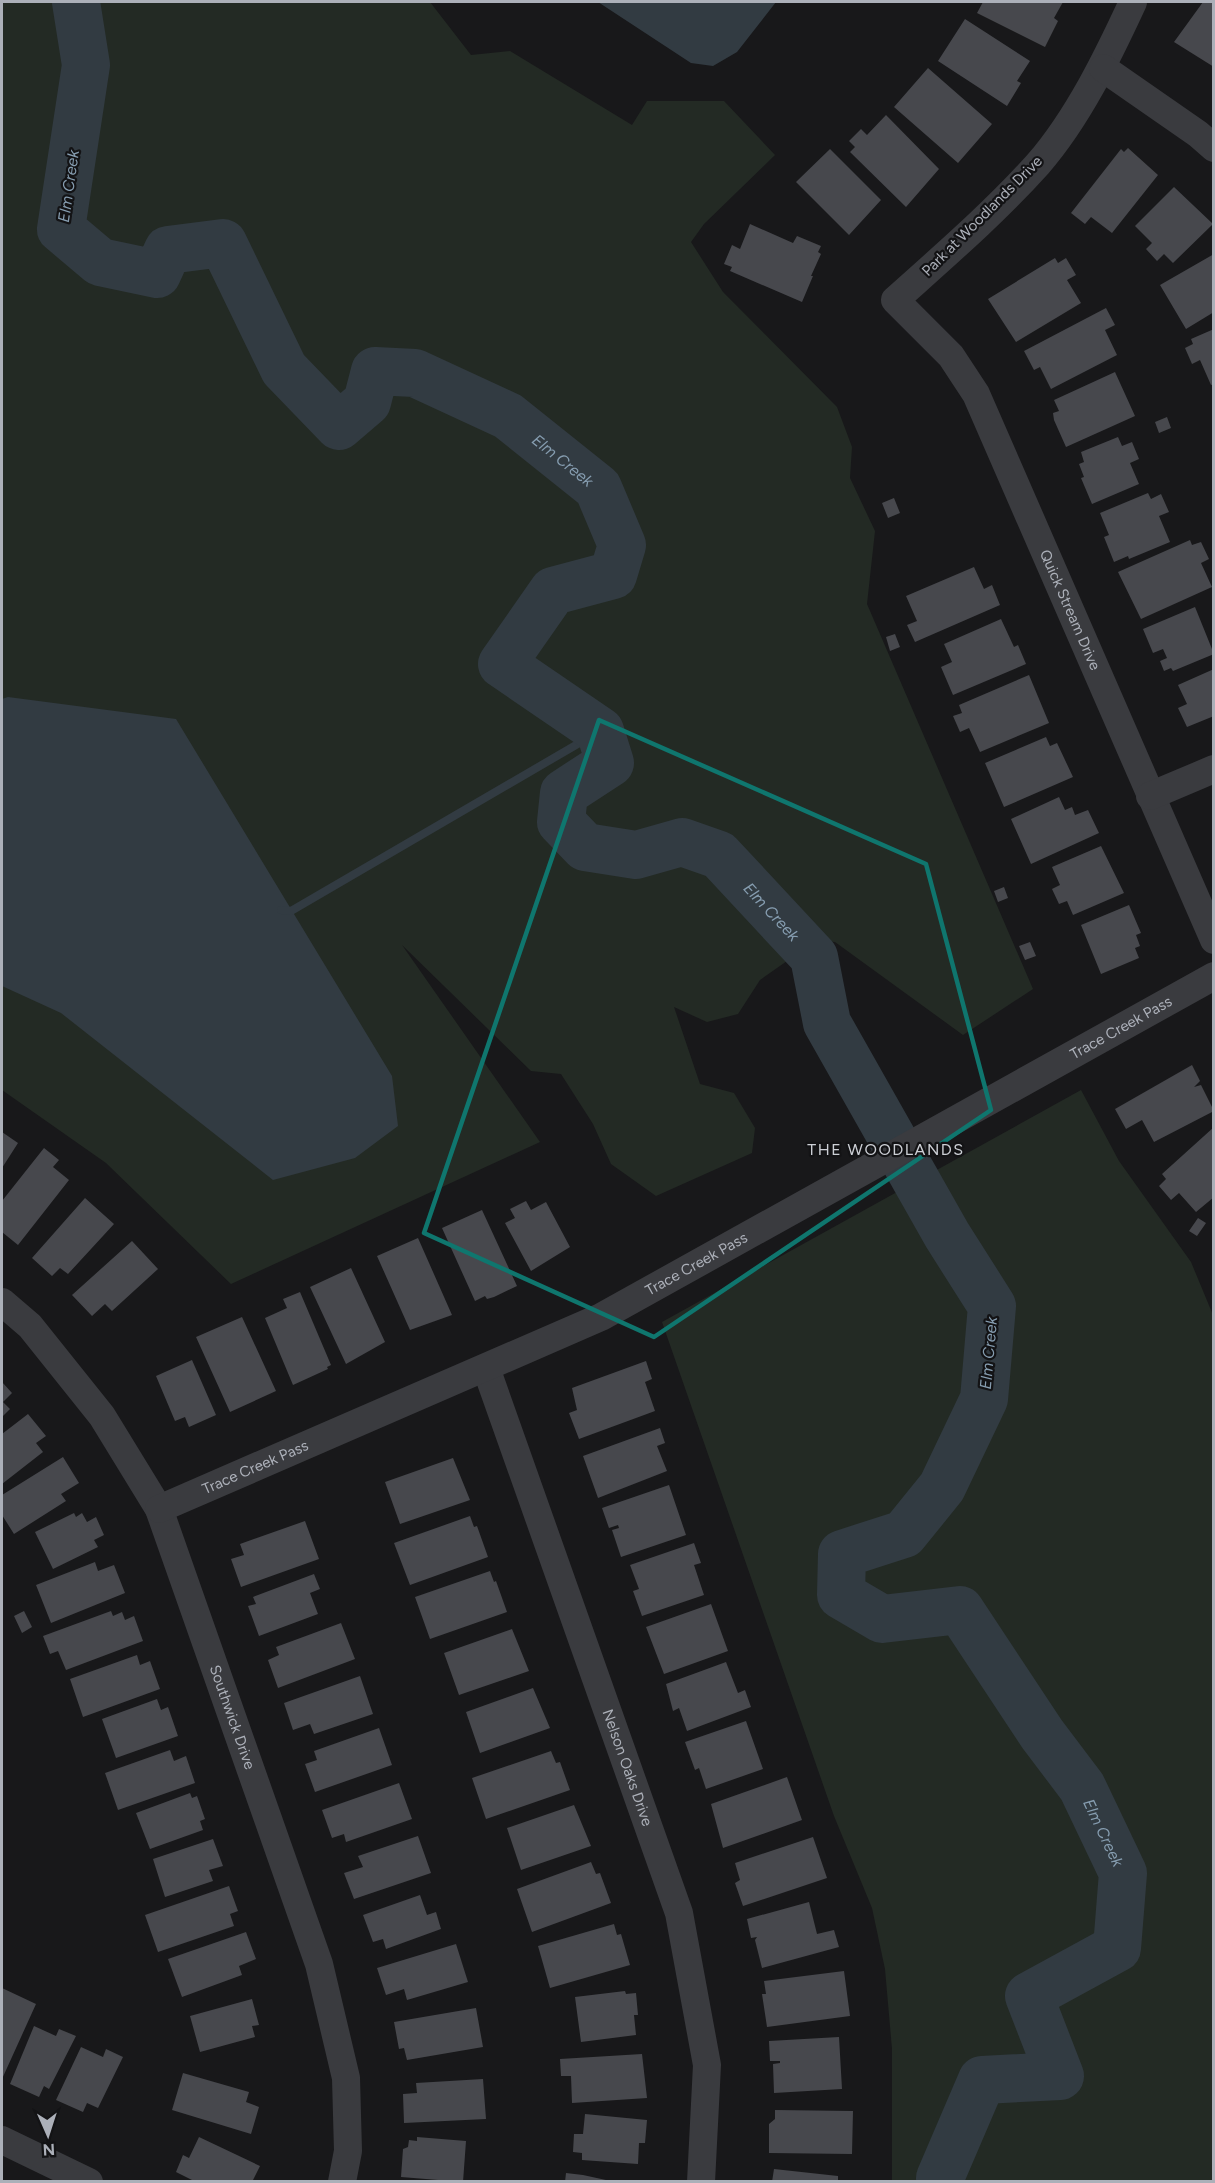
<svg xmlns="http://www.w3.org/2000/svg" width="1215" height="2183" font-family="Figtree,sans-serif">
<rect width="100%" height="100%" fill="#18181a"/>
<!-- green -->
<path fill="#232a24" d="M2,2H430L471,55L510,51L632,125L647,101H724L775,155L704,224L691,242L723,292L837,407L852,447L850,478L875,531L867,604L1033,989L963,1035L835,942L817,940L760,980L738,1014L707,1022L674,1007L700,1084L734,1093L755,1128L752,1153L656,1196L611,1164L593,1124L561,1074L531,1071L402,945L540,1142L231,1284L106,1163L2,1090Z
M1081,1090L1119,1161L1191,1262L1213,1315V2181H892V2049L885,1969L872,1908L834,1816L662,1322Z"/>
<!-- water -->
<path fill="#323b42" d="M598,2H776L737,52L713,66L691,63Z
M8,697L176,719L392,1076L398,1126L355,1158L273,1180L61,1013L2,986V699Z"/>
<g fill="none" stroke-linecap="round" stroke-linejoin="round">
<!-- stream -->
<path stroke="#323b42" stroke-width="8" d="M281,910L291,911L600,731"/>
<!-- river -->
<path stroke="#323b42" stroke-width="48" id="s1" d="M76,2L86,65L61,229L100,262L157,274L168,250L223,243L284,369L339,426L367,402L375,371L415,373L508,416L598,488L622,545L613,575L553,591L502,664L600,731L610,763L564,793L561,822L585,847L636,855L682,842L719,855L814,957L827,1023L947,1235L992,1306L984,1399L942,1487L904,1534L842,1554L841,1595L882,1619L960,1610L1042,1734L1082,1787L1123,1873L1117,1948L1029,1996L1060,2076L982,2080L940,2178L941,2182"/>
</g>
<!-- building -->
<path fill="#47484d" d="M983,2H1063L1054,18L1058,21L1045,47L977,13Z
M1203,2H1214V67L1174,42Z
M965,19L1030,61L1017,81L1021,83L1007,106L938,61Z
M928,68L992,124L958,163L894,107Z
M886,115L939,169L906,207L850,152L855,147L849,141L861,129L867,135Z
M1128,148L1158,175L1112,233L1091,217L1085,224L1071,213L1121,149L1124,152Z
M830,149L881,200L849,235L796,182Z
M1174,187L1213,224L1173,263L1164,254L1157,261L1146,249L1152,243L1135,226Z
M750,224L793,243L797,236L821,246L818,252L821,254L811,276H813L802,302L730,271L732,267L724,264L732,245L740,249Z
M1214,254V312L1186,329L1160,285Z
M1055,258L1058,263L1066,258L1076,275L1067,280L1081,303L1016,342L988,299Z
M1106,308L1115,325L1105,330L1117,355L1051,389L1040,367L1034,370L1024,351Z
M1214,329V384L1211,385L1200,360L1192,364L1185,348L1193,344L1191,339Z
M1115,372L1135,416L1066,447L1054,420L1053,413L1059,411L1054,400Z
M1167,417L1171,428L1159,433L1155,422Z
M1118,437L1122,446L1132,442L1139,459L1130,463L1139,484L1092,504L1081,478L1084,477L1079,464L1084,462L1081,452Z
M1148,493L1151,499L1161,494L1169,512L1159,516L1170,542L1129,559L1128,556L1114,562L1104,537L1109,535L1100,513Z
M894,498L900,513L888,518L882,503Z
M1190,540L1192,545L1201,542L1209,559L1201,563L1212,587L1141,619L1118,572Z
M974,567L984,589L992,585L1000,605L915,642L907,625L917,621L906,596Z
M1195,607L1214,654L1173,671L1171,668L1164,671L1160,661L1167,658L1163,649L1153,653L1143,629Z
M1001,619L1014,647L1018,645L1026,664L953,695L941,667L952,662L944,644Z
M895,634L900,647L890,651L886,637Z
M1214,669V716L1187,727L1178,708L1187,704L1178,685Z
M1029,675L1049,723L980,752L969,728L960,732L953,716L962,713L959,705Z
M1046,737L1050,746L1057,743L1073,777L1004,807L985,763Z
M1059,797L1065,810L1072,807L1075,815L1088,810L1099,833L1031,864L1011,819Z
M1101,846L1124,893L1073,915L1067,901L1059,904L1052,889L1060,885L1052,867Z
M1004,887L1008,898L998,902L994,891Z
M1129,905L1141,933L1136,935L1140,946L1135,948L1139,958L1101,974L1081,925Z
M1030,942L1036,956L1025,960L1019,946Z
M1192,1065L1200,1081L1194,1087L1201,1085L1214,1111L1154,1142L1142,1120L1126,1129L1115,1109Z
M1214,1127V1197L1196,1212L1179,1193L1171,1200L1159,1186L1166,1179L1162,1174Z
M2,1132L18,1143L2,1168Z
M44,1148L59,1160L53,1167L69,1180L18,1245L2,1232V1201Z
M85,1198L114,1224L68,1274L60,1268L52,1276L32,1258Z
M526,1201L531,1210L546,1202L570,1247L531,1271L505,1223L515,1218L510,1209Z
M482,1210L517,1286L494,1297L487,1299L485,1296L475,1301L442,1228Z
M1198,1218L1206,1223L1197,1236L1189,1231Z
M418,1238L452,1315L410,1330L377,1256Z
M132,1241L158,1269L112,1311L105,1304L92,1316L72,1295Z
M351,1268L385,1342L346,1364L310,1287Z
M300,1292L331,1365L327,1367L328,1369L293,1385L265,1318L287,1308L283,1299Z
M242,1317L276,1391L230,1412L196,1337Z
M192,1360L216,1415L189,1427L185,1417L175,1421L156,1376Z
M646,1361L652,1379L645,1382L655,1411L579,1439L569,1413L577,1410L572,1388Z
M2,1382L12,1393L3,1402L10,1409L2,1417Z
M28,1414L46,1436L36,1443L43,1452L2,1484V1434Z
M660,1428L665,1443L657,1446L667,1471L598,1498L583,1456Z
M63,1457L79,1483L61,1494L66,1501L14,1534L2,1515V1495Z
M453,1458L470,1500L400,1524L385,1482Z
M669,1485L686,1535L621,1557L612,1530L619,1528L618,1525L609,1528L602,1508Z
M74,1513L76,1517L82,1513L87,1522L96,1517L104,1535L94,1540L98,1547L53,1569L35,1532Z
M470,1516L474,1527L477,1526L488,1557L410,1585L394,1543Z
M305,1521L319,1559L241,1587L231,1559L244,1555L240,1544Z
M694,1543L701,1563L694,1565L704,1595L642,1616L633,1591L639,1589L630,1565Z
M95,1562L98,1571L114,1565L125,1593L51,1623L36,1585Z
M490,1571L494,1582L496,1581L507,1612L430,1639L415,1597Z
M314,1574L320,1589L310,1593L318,1614L259,1636L248,1606L256,1604L253,1597Z
M711,1604L728,1651L664,1674L646,1627Z
M24,1611L32,1627L22,1633L14,1616Z
M111,1611L113,1616L122,1612L125,1620L134,1616L143,1641L66,1670L58,1651L50,1654L43,1636Z
M341,1623L355,1659L278,1688L268,1660L279,1655L276,1647Z
M512,1629L529,1671L459,1695L444,1653Z
M137,1655L140,1665L150,1661L160,1689L83,1717L70,1679Z
M726,1662L738,1693L745,1690L751,1707L687,1731L679,1708L673,1711L666,1684Z
M360,1676L373,1714L314,1734L310,1724L293,1730L284,1703Z
M533,1688L550,1728L480,1753L466,1712Z
M157,1699L161,1710L168,1707L178,1736L116,1758L102,1719Z
M746,1721L763,1769L706,1789L699,1768L695,1770L685,1742Z
M379,1728L392,1765L315,1792L305,1764L317,1760L314,1751Z
M170,1750L174,1761L186,1756L195,1783L118,1810L105,1773Z
M551,1751L556,1763L560,1762L570,1790L486,1819L472,1778Z
M787,1777L802,1820L723,1848L711,1804Z
M399,1783L412,1819L346,1842L344,1834L332,1838L322,1810Z
M190,1793L192,1798L197,1796L205,1819L200,1821L203,1830L150,1849L136,1813Z
M574,1805L591,1846L521,1870L507,1828Z
M418,1836L431,1873L354,1899L344,1873L363,1867L358,1856Z
M813,1837L827,1878L743,1906L735,1883L740,1880L735,1863Z
M213,1839L223,1866L209,1870L213,1881L165,1897L153,1859Z
M591,1862L596,1874L600,1873L611,1903L532,1932L517,1889Z
M229,1886L238,1911L230,1914L234,1926L158,1952L145,1915Z
M420,1895L427,1915L436,1912L441,1929L386,1949L383,1939L373,1942L363,1915Z
M809,1902L817,1934L834,1930L839,1947L762,1968L755,1940L757,1937L751,1938L747,1919Z
M614,1924L617,1935L621,1934L630,1965L550,1988L538,1946Z
M246,1932L256,1959L239,1966L242,1975L182,1997L168,1959Z
M456,1944L468,1982L407,2000L404,1989L386,1995L377,1968Z
M844,1971L850,2016L767,2027L762,1994H766L764,1981Z
M2,1988L36,2004L2,2079Z
M625,1991L626,1994L636,1993L638,2015H634L636,2035L581,2042L575,1997Z
M252,1999L259,2025L252,2026L255,2037L200,2052L190,2016Z
M476,2008L483,2047L407,2060L404,2048L399,2049L394,2022Z
M34,2026L56,2036L59,2029L76,2036L49,2089L44,2086L39,2097L10,2084Z
M839,2037L842,2089L774,2093L773,2064L780,2063V2061H770L769,2041Z
M81,2047L103,2057L106,2049L123,2057L98,2108L87,2103L83,2112L56,2100Z
M642,2054L647,2098L572,2103L571,2076H561L560,2059Z
M183,2073L249,2092L246,2102L259,2107L251,2134L172,2110Z
M483,2079L486,2119L404,2123L403,2094L417,2093L416,2083Z
M775,2110L853,2111L852,2154L769,2153V2124L775,2119Z
M585,2114L647,2120L645,2143H639L638,2164L582,2160V2153L573,2152L574,2134H583Z
M199,2137L260,2166L252,2182H196L176,2172L183,2155L189,2158Z
M417,2137L466,2141L463,2182L401,2177L403,2149L408,2147L409,2140L417,2141Z
M774,2169L838,2176V2182H772Z
M566,2173L583,2175L615,2182H565Z"/>
<g fill="none" stroke-linecap="round" stroke-linejoin="round">
<!-- minor -->
<g stroke="#3a3b3f" stroke-width="28">
<path id="s2" d="M1133,2C1108,56 1078,118 1038,164C994,213 944,256 895,300L951,356L976,394L1214,940"/>
<path d="M1103,68L1198,134L1214,148"/>
<path d="M1150,796L1214,769"/>
<path id="s3" d="M2,1302L30,1326L102,1416L159,1509L319,1964L346,2078L348,2151L342,2182"/>
<path id="s4" d="M486,1368L679,1913L707,2065L701,2182"/>
<path id="s5" d="M159,1509L601,1317L1214,976"/>
<path d="M2,2140L89,2182"/>
</g>
</g>
<!-- marked area -->
<path fill="none" stroke="#0f766e" stroke-width="4.5" stroke-linejoin="round" d="M599,720L926,864L991,1110L654,1337L424,1233Z"/>
<g text-anchor="middle" stroke-width="4.5" stroke-linejoin="round" paint-order="stroke">
<!-- street labels -->
<g font-size="15" fill="#acb0b9" stroke="#131315">
<text transform="translate(982 216) rotate(-45)" y="5">Park at Woodlands Drive</text>
<text dy="5" stroke="none"><textPath href="#s2" startOffset="746">Quick Stream Drive</textPath></text>
<text dy="5" stroke="none"><textPath href="#s5" startOffset="1077">Trace Creek Pass</textPath></text>
<text dy="5" stroke="none"><textPath href="#s5" startOffset="591">Trace Creek Pass</textPath></text>
<text dy="5" stroke="none"><textPath href="#s5" startOffset="105">Trace Creek Pass</textPath></text>
<text dy="5" stroke="none"><textPath href="#s3" startOffset="482">Southwick Drive</textPath></text>
<text dy="5" stroke="none"><textPath href="#s4" startOffset="424">Nelson Oaks Drive</textPath></text>
</g>
<!-- water labels -->
<g font-size="16" font-style="italic" fill="#869db0" stroke="#131315">
<text transform="translate(68 186) rotate(-82)" y="6">Elm Creek</text>
<text dy="6" stroke="none"><textPath href="#s1" startOffset="922">Elm Creek</textPath></text>
<text dy="6" stroke="none"><textPath href="#s1" startOffset="1698">Elm Creek</textPath></text>
<text transform="translate(988 1353) rotate(-85)" y="6">Elm Creek</text>
<text dy="6" stroke="none"><textPath href="#s1" startOffset="2904">Elm Creek</textPath></text>
</g>
<!-- neighbourhood labels -->
<g font-size="16" letter-spacing="1.5" fill="#cccfd5" stroke="#131315">
<text x="886" y="1155">THE WOODLANDS</text>
</g>
</g>
<!-- border -->
<rect width="1215" height="2183" fill="none" stroke="#acb0b9" stroke-width="6"/>
<!-- north arrow -->
<g transform="translate(48 2135) rotate(177)" stroke="#131315" stroke-width="4.5" paint-order="stroke">
<path d="M0-4.5L10 22L0 15L-10 22Z" fill="#acb0b9"/>
<text y="-9" font-size="16" font-weight="bold" text-anchor="middle" fill="#acb0b9">N</text>
</g>
</svg>
